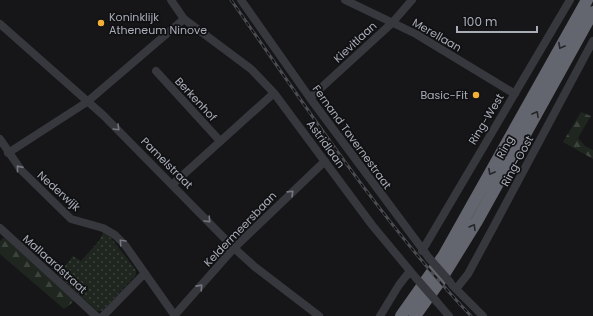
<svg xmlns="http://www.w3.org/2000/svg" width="593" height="316" font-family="Poppins,sans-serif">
<defs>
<pattern id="grass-dots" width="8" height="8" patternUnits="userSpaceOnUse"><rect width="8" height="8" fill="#1e261f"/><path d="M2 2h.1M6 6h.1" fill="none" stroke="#3c433d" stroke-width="1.8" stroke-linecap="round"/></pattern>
<pattern id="forest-firs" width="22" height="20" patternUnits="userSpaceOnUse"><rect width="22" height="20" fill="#1e261f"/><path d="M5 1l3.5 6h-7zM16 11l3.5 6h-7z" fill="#3c433d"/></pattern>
</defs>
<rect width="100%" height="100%" fill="#161618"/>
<!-- grass -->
<path fill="url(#grass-dots)" d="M103,233L111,238L133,266L136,270V275L102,311H97L58,275L73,256L81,261L99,241Z"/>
<!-- forest -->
<path fill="url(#forest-firs)" d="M581,112L591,116L578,138L585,146L593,150V159L563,142Z
M3,238L6,239L73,300V302L64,309L0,254V241Z"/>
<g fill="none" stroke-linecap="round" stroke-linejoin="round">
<!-- minor -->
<path stroke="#37383d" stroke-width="8" d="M171,0L184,19L251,69L274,93L372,225L416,278
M241,0L310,98L429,258
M345,0L416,34L515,94
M0,24L103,115L234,248L255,267L319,316
M156,71L220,141
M310,98L392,23L412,0
M0,139L21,170L71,219L103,228L115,235L125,245L175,316
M8,153L87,102L184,19
M173,184L274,93
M0,228L96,316
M422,251L570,0
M452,285L483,316
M456,289L468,274L494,226L593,41
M437,302L449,316
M103,316L145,273
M174,316L234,248L325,161
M380,316L399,285L410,271"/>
<!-- highway -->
<path stroke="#63666e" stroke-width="12" d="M401,316L444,255L587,0
M415,316L440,281L477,221L593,12"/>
<defs>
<path id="rail" d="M231,0C307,108 380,220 471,316"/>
</defs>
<!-- rail casing -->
<use href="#rail" stroke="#4a4c52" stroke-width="3"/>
<!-- rail -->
<use href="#rail" stroke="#111113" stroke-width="1.5" stroke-dasharray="4.5" stroke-linecap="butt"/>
<!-- minor-bridge -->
<path stroke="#37383d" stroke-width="8" d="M429,258L450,282
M416,278L437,302"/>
</g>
<!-- one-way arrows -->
<defs><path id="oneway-chevron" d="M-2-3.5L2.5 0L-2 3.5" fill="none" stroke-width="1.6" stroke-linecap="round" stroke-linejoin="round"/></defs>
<g stroke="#26262a">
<use href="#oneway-chevron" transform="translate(561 46) rotate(119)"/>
<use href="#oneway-chevron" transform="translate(536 114) rotate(-61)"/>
<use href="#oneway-chevron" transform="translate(491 172) rotate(119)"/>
<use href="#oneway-chevron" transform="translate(473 227) rotate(-59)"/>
</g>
<g stroke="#757881">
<use href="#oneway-chevron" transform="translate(117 128) rotate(45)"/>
<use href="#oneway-chevron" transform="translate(19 168) rotate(-129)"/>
<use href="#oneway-chevron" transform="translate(291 193) rotate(-44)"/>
<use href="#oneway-chevron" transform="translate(208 220) rotate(47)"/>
<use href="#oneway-chevron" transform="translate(122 242) rotate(-133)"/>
<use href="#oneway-chevron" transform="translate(200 287) rotate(-48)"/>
</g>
<!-- markers -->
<g fill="#f2b134" stroke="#111113" stroke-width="1.5">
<circle cx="101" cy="23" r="4"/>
<circle cx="476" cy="95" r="4"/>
</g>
<g text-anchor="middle" stroke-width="3.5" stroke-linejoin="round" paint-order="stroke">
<!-- poi labels -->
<g font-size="11" fill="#a8adb8" stroke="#111113" text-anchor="start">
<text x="109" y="21">Koninklijk<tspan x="109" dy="13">Atheneum Ninove</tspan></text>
<text x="468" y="99" text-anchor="end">Basic-Fit</text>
</g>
<!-- street labels -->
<g font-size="11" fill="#a8adb8" stroke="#111113">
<text transform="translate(437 35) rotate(30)" y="4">Merellaan</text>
<text transform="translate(355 42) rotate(-43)" y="4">Kievitlaan</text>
<text transform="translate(196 99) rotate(47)" y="4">Berkenhof</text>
<text transform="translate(486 119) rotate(-59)" y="4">Ring-West</text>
<text transform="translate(352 137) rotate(54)" y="4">Fernand Tavernestraat</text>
<text transform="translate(326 144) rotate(54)" y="4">Astridlaan</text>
<text transform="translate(505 147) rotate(-61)" y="4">Ring</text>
<text transform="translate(517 161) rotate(-62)" y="4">Ring-Oost</text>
<text transform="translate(167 163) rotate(45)" y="4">Pamelstraat</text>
<text transform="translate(59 191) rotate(42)" y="4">Nederwijk</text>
<text transform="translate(240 229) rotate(-46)" y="4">Keldermeersbaan</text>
<text transform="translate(55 264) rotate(42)" y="4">Mallaardstraat</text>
</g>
</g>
<!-- scale -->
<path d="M457 26v6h80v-6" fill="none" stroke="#a8adb8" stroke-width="2"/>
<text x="463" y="26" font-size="12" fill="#a8adb8" stroke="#111113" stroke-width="3" paint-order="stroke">100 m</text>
</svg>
